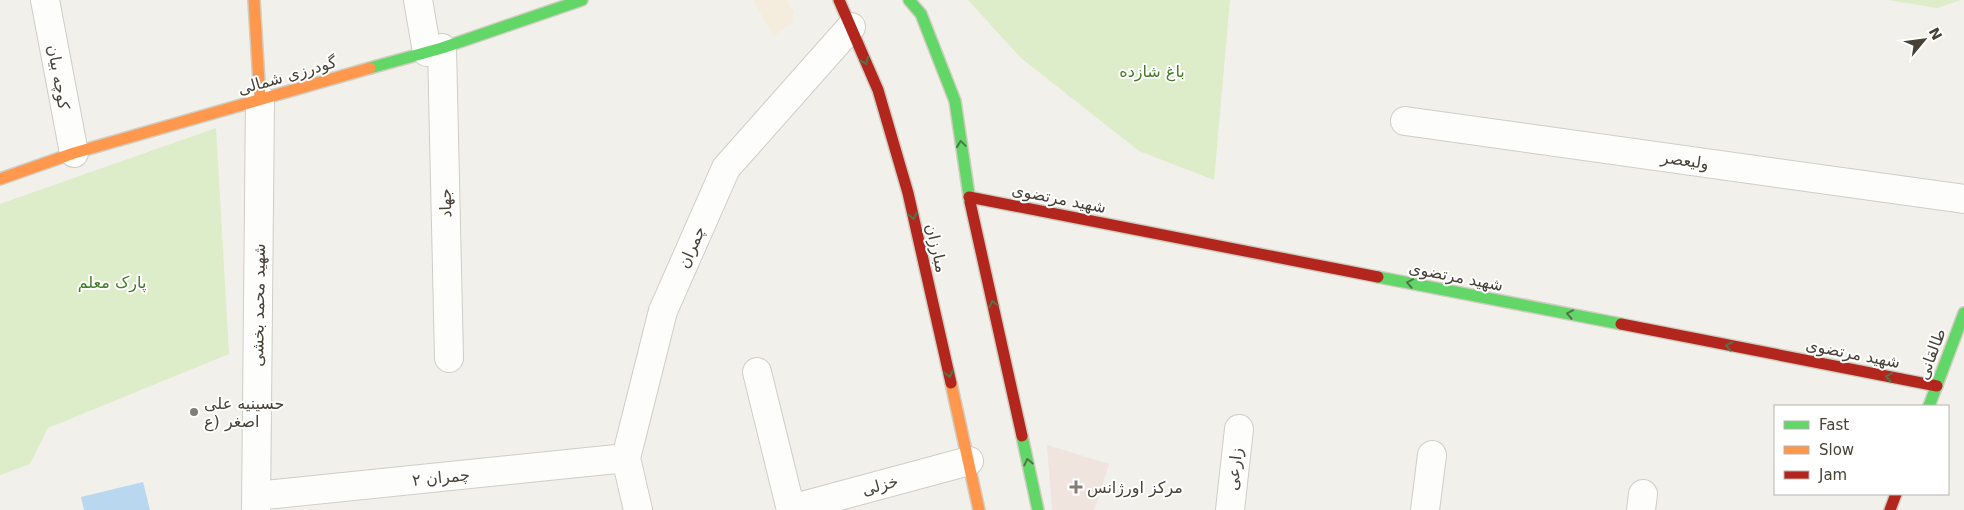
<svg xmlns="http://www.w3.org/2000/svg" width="1964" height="510" font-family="'DejaVu Sans','Noto Naskh Arabic',sans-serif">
<rect width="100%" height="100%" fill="#f1f0ea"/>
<!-- commercial -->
<path fill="#f4ecdc" d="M753,0H786L794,12L792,22L774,36Z"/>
<!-- medical -->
<path fill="#f0e4de" d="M1047,445L1109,464L1094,510H1052Z"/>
<!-- green -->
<path fill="#ddecc9" d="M968,0H1230L1214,180L1139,151L1021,58Z
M1888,0H1961L1937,8Z
M216,128L229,354L48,428L30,464L0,475V204Z"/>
<!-- water -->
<path fill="#b9d8f0" d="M143,482L150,510H84L81,497Z"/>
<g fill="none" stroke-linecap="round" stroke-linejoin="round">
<defs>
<path id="street" d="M45,0L74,153
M418,0L427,52
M442,48L449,358
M1405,121L1964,199
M757,372L791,510
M256,496L626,458
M791,509L969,461
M256,510L260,99
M638,510L626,458L663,311L726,168L851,27
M1230,510L1239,429
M1425,510L1432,455
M1641,510L1643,494"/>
<path id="fast" d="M909,0L921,14L955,101L970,202
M370,68L442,48L582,0
M1378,277L1621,324
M1929,406L1964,313
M1022,436L1038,510"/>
<path id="slow" d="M254,0L260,99
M0,179L74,153L370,68
M951,383L979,510"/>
<path id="jam" d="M839,0L878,90L908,193L951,383
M969,197L1378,277
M970,202L1022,436
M1621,324L1937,386
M1890,510L1896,494"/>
</defs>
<!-- street casing -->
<use href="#street" stroke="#cfcdc7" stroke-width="30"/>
<!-- fast casing -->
<use href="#fast" stroke="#d0cdc1" stroke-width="14"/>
<!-- slow casing -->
<use href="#slow" stroke="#d0cdc1" stroke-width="14"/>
<!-- jam casing -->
<use href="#jam" stroke="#d0cdc1" stroke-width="14"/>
<!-- street -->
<use href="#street" stroke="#fdfdfc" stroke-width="28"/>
<!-- fast -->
<use href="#fast" stroke="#63d668" stroke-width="11"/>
<!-- slow -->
<use href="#slow" stroke="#ff974d" stroke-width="11"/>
<!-- jam -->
<use href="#jam" stroke="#b3261e" stroke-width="11"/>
</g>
<!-- one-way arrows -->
<defs><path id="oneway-chevron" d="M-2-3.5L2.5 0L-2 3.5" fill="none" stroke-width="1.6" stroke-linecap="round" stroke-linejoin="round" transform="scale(1.25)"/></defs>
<g stroke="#517548">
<use href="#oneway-chevron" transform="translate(865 61) rotate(67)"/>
<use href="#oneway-chevron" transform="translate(961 144) rotate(-98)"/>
<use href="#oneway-chevron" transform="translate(913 216) rotate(77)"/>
<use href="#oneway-chevron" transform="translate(1410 283) rotate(-169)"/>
<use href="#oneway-chevron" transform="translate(993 304) rotate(-102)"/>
<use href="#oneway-chevron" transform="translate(1570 314) rotate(-169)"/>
<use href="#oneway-chevron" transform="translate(1729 346) rotate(-169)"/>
<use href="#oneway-chevron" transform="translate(949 374) rotate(77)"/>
<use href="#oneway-chevron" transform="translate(1889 377) rotate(-169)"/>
<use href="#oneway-chevron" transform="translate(1028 462) rotate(-102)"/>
</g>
<!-- markers -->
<g fill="#827e75" stroke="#fff" stroke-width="2">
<circle cx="194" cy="412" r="5"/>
<path d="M1073.5 479.5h5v5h5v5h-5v5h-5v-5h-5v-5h5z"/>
</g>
<g text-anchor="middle" stroke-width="4" stroke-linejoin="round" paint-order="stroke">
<!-- park labels -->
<g font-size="16" fill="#427b27" stroke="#fff">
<text x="1152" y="77">باغ شازده</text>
<text x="112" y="288">پارک معلم</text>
</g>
<!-- street labels -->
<g font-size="16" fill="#474136" stroke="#fff">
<text transform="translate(287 75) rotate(-16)" y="6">گودرزی شمالی</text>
<text transform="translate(59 77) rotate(80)" y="6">کوچه بیان</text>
<text transform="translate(1685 160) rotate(8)" y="6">ولیعصر</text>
<text transform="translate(1059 198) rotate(11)" y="6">شهید مرتضوی</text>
<text transform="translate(445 203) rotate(-91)" y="6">جهاد</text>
<text transform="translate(691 247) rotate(-66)" y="6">چمران</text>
<text transform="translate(937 248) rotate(77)" y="6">مبارزان</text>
<text transform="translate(1456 276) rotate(11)" y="6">شهید مرتضوی</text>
<text transform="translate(258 305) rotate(-89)" y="6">شهید محمد بخشی</text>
<text transform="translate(1853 353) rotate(11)" y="6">شهید مرتضوی</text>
<text transform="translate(1931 354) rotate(-70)" y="6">طالقانی</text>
<text transform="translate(1234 469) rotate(-84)" y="6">زارعی</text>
<text transform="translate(441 477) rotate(-6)" y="6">چمران ۲</text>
<text transform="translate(880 485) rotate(-15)" y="6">خزلی</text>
</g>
<!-- poi labels -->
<g font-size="16" fill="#474136" stroke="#fff" text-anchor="start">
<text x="204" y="409">حسینیه علی<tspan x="204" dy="18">اصغر (ع</tspan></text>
<text x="1087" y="493">مرکز اورژانس</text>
</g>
</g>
<!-- legend -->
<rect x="1774" y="405" width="175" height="90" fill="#ffffff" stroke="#b5b3af"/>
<rect x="1784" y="421" width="25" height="8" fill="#63d668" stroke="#b5b3af"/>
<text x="1819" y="430" font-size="15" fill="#474136">Fast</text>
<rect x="1784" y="446" width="25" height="8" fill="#ff974d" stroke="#b5b3af"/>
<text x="1819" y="455" font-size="15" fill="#474136">Slow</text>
<rect x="1784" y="471" width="25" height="8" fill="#b3261e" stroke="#b5b3af"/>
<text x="1819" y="480" font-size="15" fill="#474136">Jam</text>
<!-- north arrow -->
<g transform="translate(1924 40) rotate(61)" stroke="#ffffff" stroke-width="4" paint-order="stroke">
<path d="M0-4L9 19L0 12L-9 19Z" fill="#474136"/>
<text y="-8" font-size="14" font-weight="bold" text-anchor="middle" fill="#474136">N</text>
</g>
</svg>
